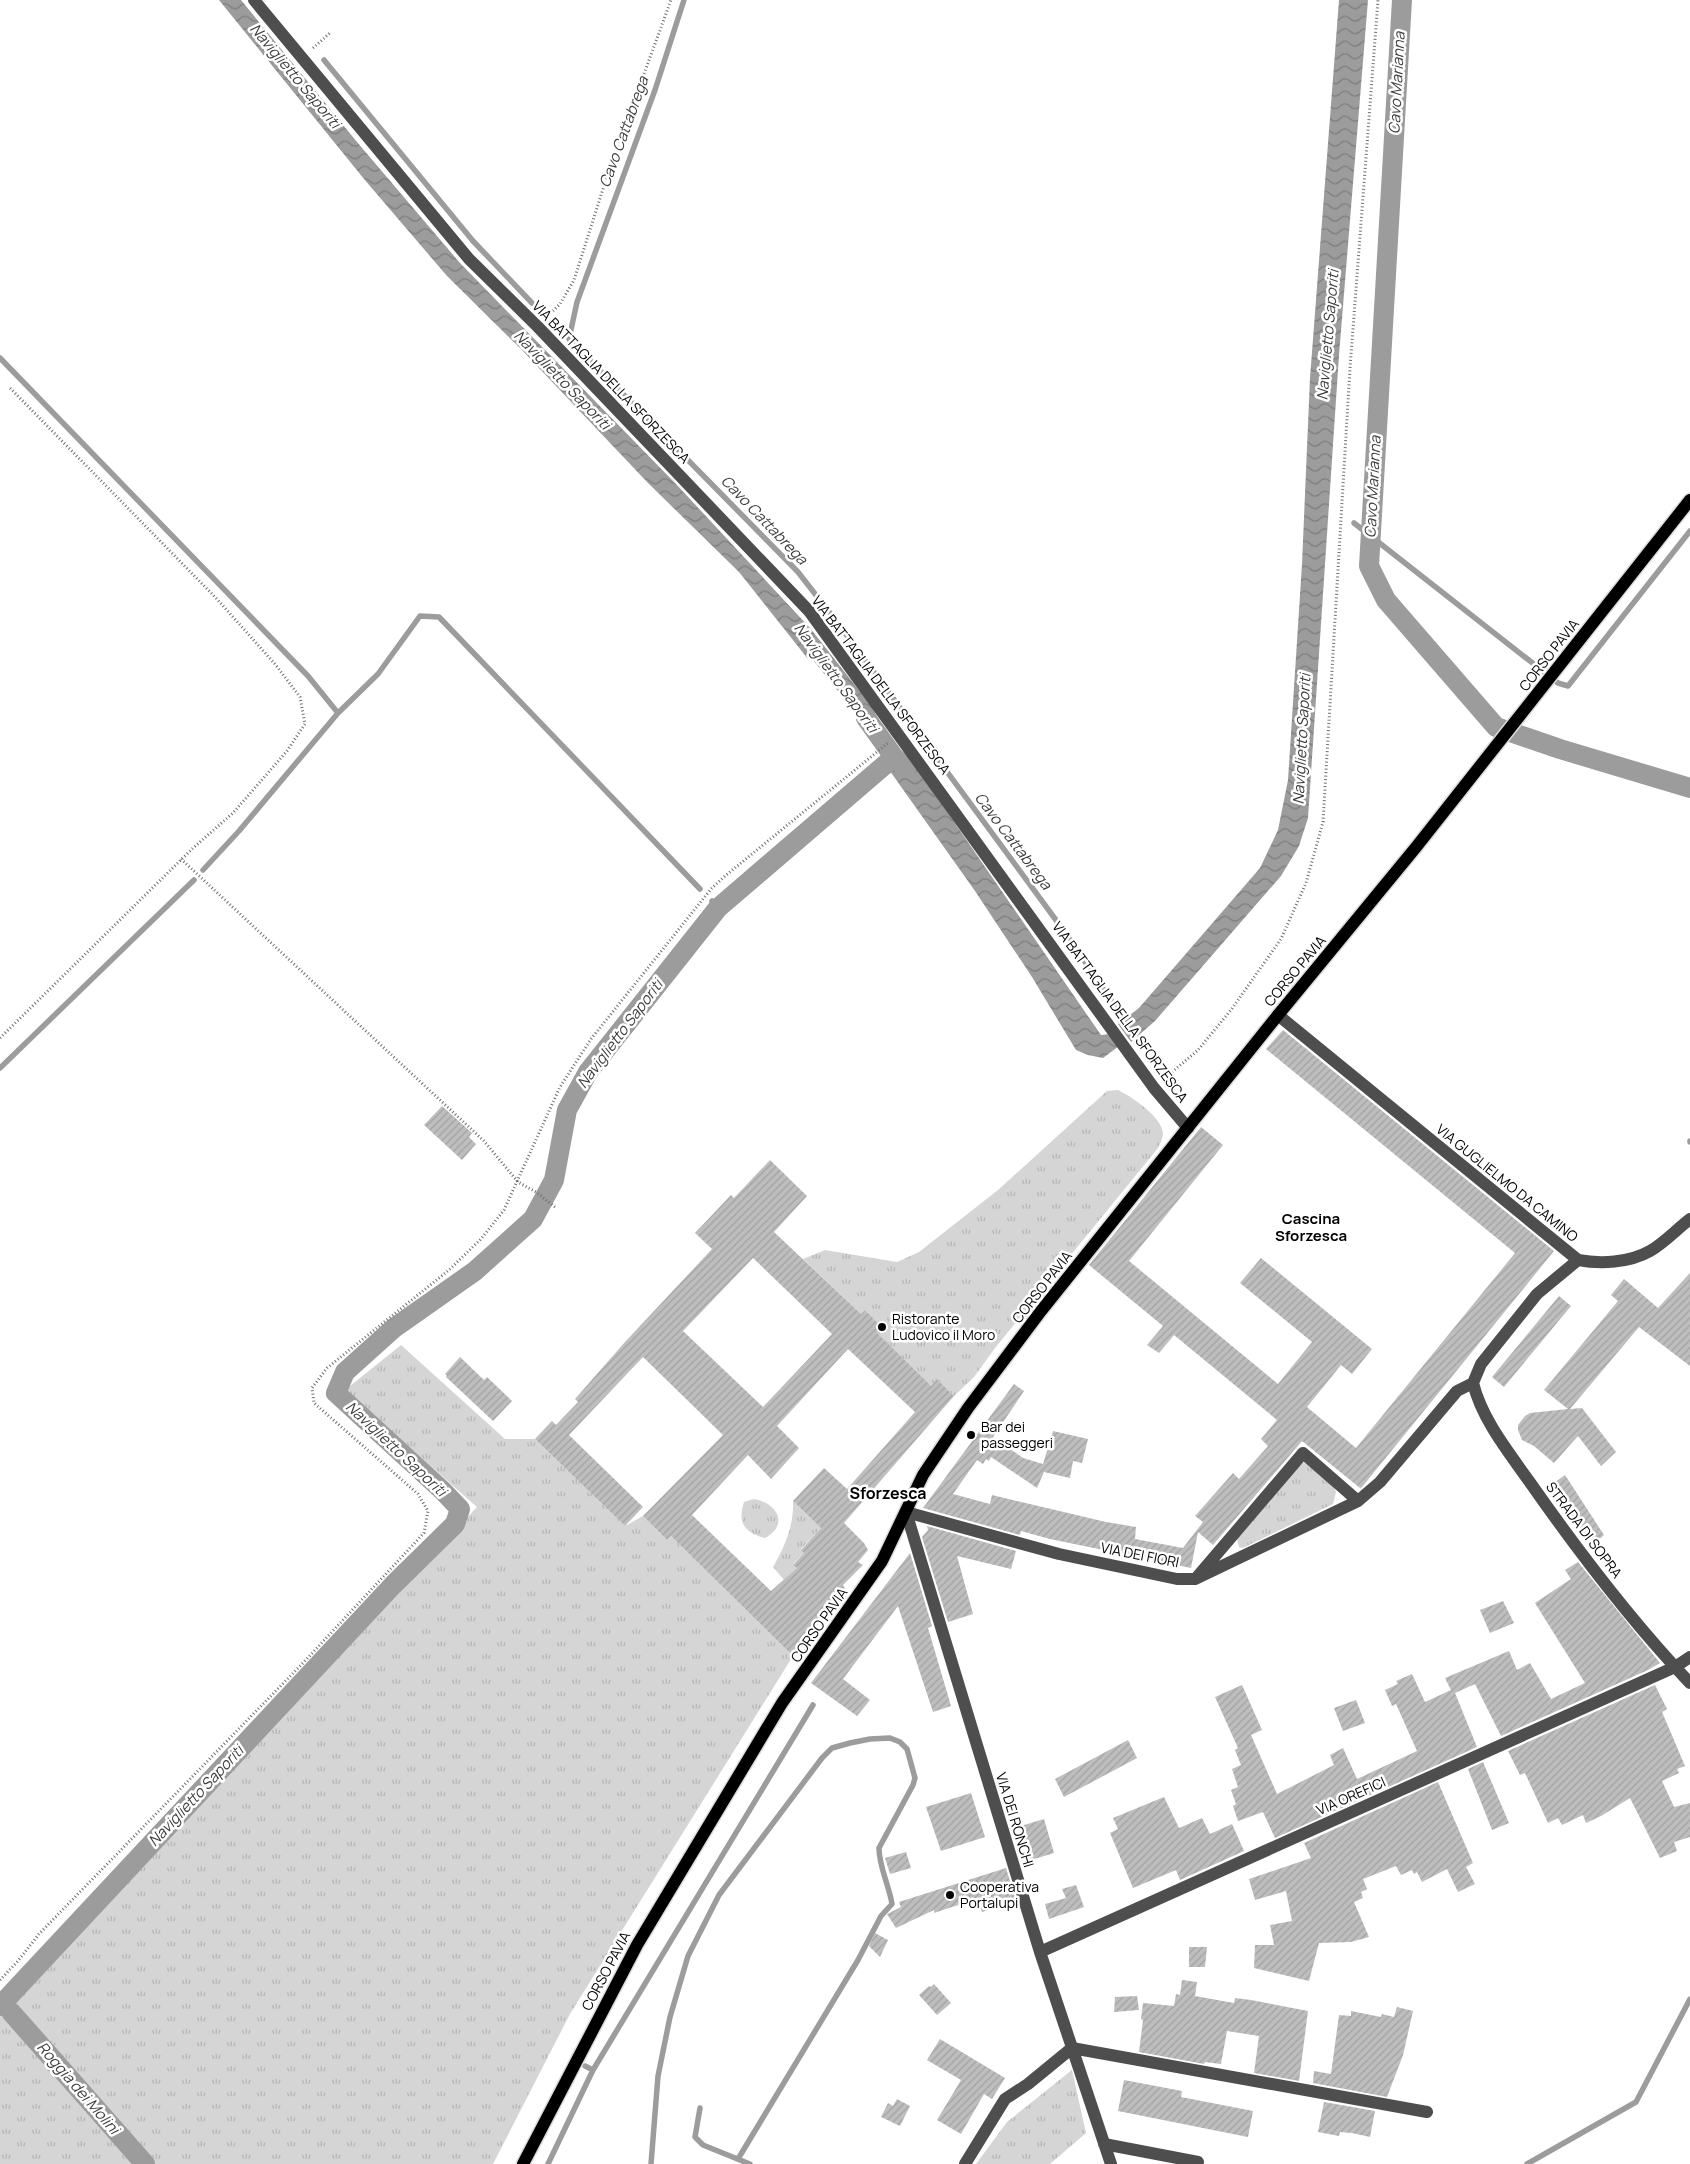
<svg xmlns="http://www.w3.org/2000/svg" width="1690" height="2164" font-family="Manrope,sans-serif">
<defs>
<pattern id="grass-tufts" width="24" height="20" patternUnits="userSpaceOnUse" patternTransform="scale(1.25)"><rect width="24" height="20" fill="#d5d5d5"/><path d="M3 7l-1-3M5 7V3M7 7l1-3M15 17l-1-3M17 17v-4M19 17l1-3" fill="none" stroke="#b5b5b5"/></pattern>
<pattern id="water-waves" width="16" height="10" patternUnits="userSpaceOnUse" patternTransform="scale(1.25)"><rect width="16" height="10" fill="#9c9c9c"/><path d="M0 5q4-4 8 0t8 0" fill="none" stroke="#7d7d7d"/></pattern>
<pattern id="building-hatch" width="6" height="6" patternUnits="userSpaceOnUse" patternTransform="scale(1.25)"><rect width="6" height="6" fill="#bebebe"/><path d="M-1 1l2-2M0 6l6-6M5 7l2-2" fill="none" stroke="#a2a2a2"/></pattern>
</defs>
<rect width="100%" height="100%" fill="#fff"/>
<!-- grass -->
<path fill="url(#grass-tufts)" d="M1118,1090C1132,1097 1161,1116 1163,1133C1163,1138 1160,1144 1158,1148L995,1348L974,1377L954,1396L937,1379L926,1392L871,1339L882,1327L865,1310L861,1314L803,1259L825,1250L897,1262L919,1252L998,1190L1107,1091Z
M401,1345L505,1439H535L625,1526L643,1516L667,1540L671,1536L793,1656L570,2014L493,2164H0V2015L477,1507L345,1390Z
M1306,1462L1334,1487L1336,1492L1333,1504L1243,1548L1239,1547L1237,1539L1300,1464Z
M754,1499C778,1503 789,1525 765,1538C745,1533 737,1523 744,1502Z
M793,1501L821,1528L801,1549L804,1553L793,1564L797,1568L784,1580L773,1567C785,1546 794,1526 793,1501Z
M1072,2070L1086,2133L1050,2164H976L1007,2122Z"/>
<!-- water -->
<path fill="url(#water-waves)" d="M219,0H241L357,142L460,263L676,484L810,628L873,708L886,737L879,742L813,660L808,659L739,572L648,483L521,349L447,276L364,179Z
M1339,0H1368L1339,355L1308,818L1299,846L1281,876L1155,1021L1131,1042L1118,1024L1139,1008L1260,868L1278,830L1288,780L1302,564L1310,378Z
M893,747L910,758L1101,1035L1109,1034L1119,1046L1103,1058L1088,1055L1076,1050L1032,977L975,891L880,757Z"/>
<g fill="none" stroke-linecap="round" stroke-linejoin="round">
<!-- stream -->
<path stroke="#9c9c9c" stroke-width="5.5" d="M684,0L655,90L577,302L569,339L798,572L840,626L1064,931L1128,1025
M324,60L473,241L532,303
M0,358L308,676L338,713
M1354,523L1558,683L1568,686L1690,531
M203,870L239,831L338,713L378,674L420,616L439,617L700,889
M712,901L718,908
M0,1068L194,880
M1690,1142V1141
M585,2066L593,2070
M700,2108L695,2137L703,2145L750,2164
M548,2164L593,2070L813,1705
M651,2164L658,2076L670,2017L688,1956L719,1895L822,1758L832,1748L850,1743L870,1739L890,1738L900,1742L907,1749L915,1778L913,1785L879,1848C879,1867 889,1885 892,1904L881,1916L858,1960L738,2159
M1527,2164L1636,2102L1690,1999"/>
<!-- canal -->
<path stroke="#9c9c9c" stroke-width="20" d="M1402,0L1369,566L1386,600L1496,727L1560,749L1690,788
M866,718L894,757
M0,2006L393,1585L455,1524L460,1509L443,1491L336,1393L345,1372L394,1328L475,1271L533,1219L554,1180L567,1110L588,1072L718,908L894,757L906,768
M11,2012L145,2164"/>
</g>
<!-- building -->
<path fill="url(#building-hatch)" fill-rule="evenodd" d="M1283,1030L1554,1251L1362,1487L1360,1488L1302,1441L1213,1545L1198,1532L1191,1568L1050,1539L1021,1531L1020,1535L923,1508L1014,1384L1024,1391L993,1437L1023,1458L1043,1464L1053,1431L1088,1439L1082,1463L1073,1461L1070,1478L1044,1472L1037,1488L991,1457L989,1461L986,1459L983,1464L977,1460L953,1494L990,1504L992,1495L1106,1522L1136,1527L1135,1539L1183,1548L1203,1522L1195,1516L1233,1473L1239,1479L1268,1446L1261,1439L1277,1420L1174,1335L1159,1353L1147,1345L1163,1326L1089,1265L1201,1127L1223,1145L1129,1261L1278,1384L1312,1342L1240,1283L1261,1258L1372,1349L1352,1374L1341,1365L1307,1407L1356,1448L1515,1253L1266,1049Z
M442,1106L472,1133L469,1137L476,1144L462,1160L424,1125Z
M770,1160L807,1196L774,1232L861,1314L865,1310L882,1327L877,1333L931,1386L937,1379L954,1396L844,1523L864,1543L868,1550L858,1562L863,1565L843,1585L845,1589L793,1656L671,1536L667,1540L643,1516L723,1435L643,1357L569,1435L643,1507L625,1526L535,1439L552,1421L556,1425L578,1402L575,1399L625,1342L712,1249L695,1233L731,1195L734,1198ZM753,1258L832,1334L763,1407L683,1331ZM848,1349L915,1412L847,1489L824,1468L793,1501L821,1528L801,1550L804,1553L793,1565L797,1568L771,1591L692,1515L748,1455L771,1479L799,1448L777,1426Z
M1690,1273V1366L1639,1327L1570,1409L1582,1408L1616,1452L1601,1466L1578,1436L1554,1463L1534,1446L1522,1440L1518,1430V1425L1525,1416L1530,1413L1568,1409L1544,1390L1618,1301L1611,1295L1624,1279L1658,1308Z
M1559,1296L1571,1306L1504,1387L1492,1377Z
M460,1357L484,1380L487,1377L512,1401L493,1421L446,1377L447,1376L445,1374Z
M1565,1475L1604,1535L1590,1547L1551,1485Z
M927,1526L1016,1551L1011,1569L957,1556L973,1614L948,1622L922,1537L928,1530Z
M910,1553L932,1626L928,1628L951,1706L933,1712L898,1606L843,1679L870,1700L857,1716L811,1683Z
M1578,1562L1660,1663L1648,1670L1501,1736L1475,1684L1455,1693L1477,1747L1275,1838L1263,1812L1238,1821L1233,1806L1236,1804L1231,1790L1238,1787L1232,1769L1241,1765L1235,1750L1238,1748L1215,1697L1242,1685L1262,1730L1251,1735L1277,1794L1334,1765L1330,1755L1343,1748L1357,1779L1417,1751L1396,1704L1392,1706L1385,1690L1398,1684L1396,1681L1412,1674L1425,1702L1451,1690L1445,1678L1509,1651L1517,1670L1530,1663L1551,1699L1585,1683L1535,1603L1571,1579L1565,1570Z
M1503,1601L1514,1623L1490,1633L1480,1610Z
M1655,1685L1667,1709L1662,1712L1685,1766L1677,1769L1679,1773L1662,1781L1674,1807L1690,1803V1837L1674,1842L1677,1851L1660,1858L1630,1798L1601,1816L1586,1823L1583,1815L1562,1825L1558,1818L1548,1823L1525,1773L1520,1775L1508,1751Z
M1356,1700L1365,1723L1343,1731L1334,1708Z
M1128,1740L1137,1758L1064,1797L1055,1779Z
M1483,1762L1509,1823L1492,1830L1468,1769Z
M1438,1782L1473,1863L1466,1867L1475,1884L1458,1892L1447,1869L1422,1882L1417,1872L1414,1874L1412,1870L1401,1875L1396,1866L1363,1879L1367,1889L1361,1892L1363,1898L1354,1902L1369,1937L1351,1942L1319,1943L1309,1981L1254,1968L1255,1945H1274L1270,1925L1292,1921L1286,1891L1255,1900L1249,1879L1311,1858L1304,1843Z
M971,1793L985,1837L941,1851L926,1807Z
M1164,1797L1179,1828L1202,1818L1210,1834L1232,1824L1244,1851L1180,1880L1176,1870L1133,1888L1110,1833L1118,1829L1113,1818Z
M1044,1819L1054,1853L1031,1860L1021,1826Z
M906,1852L911,1868L890,1874L885,1858Z
M1006,1868L1016,1901L982,1912L976,1899L934,1913V1910L896,1928L887,1914L901,1907L899,1902Z
M1076,1885L1084,1907L1049,1919L1045,1904L1066,1898L1062,1889Z
M875,1933L888,1940L880,1957L869,1946Z
M1189,1947H1207L1205,1967H1189Z
M1182,1980L1197,1982L1195,1996L1234,2003L1235,1998L1251,2000L1308,2011L1299,2081L1254,2073L1259,2036L1227,2031L1221,2064L1205,2062L1204,2064L1139,2052L1143,2020L1141,2019L1143,2003L1174,2006L1176,1994L1180,1995Z
M934,1984L951,2003L937,2015L919,1995L929,1986L931,1987Z
M1137,1996L1139,2010L1114,2012L1115,1997Z
M1397,2007L1413,2011L1403,2055L1387,2097L1313,2083L1314,2071L1331,2074L1339,2015L1351,2016V2011L1381,2017L1382,2014L1394,2017Z
M940,2039L1005,2078L992,2099L984,2094L961,2134L937,2120L961,2080L927,2060Z
M1124,2080L1182,2091L1181,2097L1253,2111L1248,2137L1118,2111Z
M897,2099L910,2106L900,2126L881,2117L888,2103L893,2106Z
M1324,2102L1375,2111L1370,2137L1352,2133L1340,2132L1339,2136L1318,2132Z"/>
<g fill="none" stroke-linecap="round" stroke-linejoin="round">
<defs>
<path id="major" d="M523,2164L637,1945L782,1703L882,1561L923,1475L968,1408L1041,1311L1278,1015L1417,846L1690,500"/>
</defs>
<!-- major casing -->
<use href="#major" stroke="#dbdbdb" stroke-width="15"/>
<!-- path -->
<path stroke="#707070" stroke-width="3" stroke-dasharray="1 2.5" stroke-linecap="butt" d="M313,48L331,32
M548,316L560,304L574,280L610,167L671,0
M181,859L484,1141L518,1182L536,1192L555,1207
M0,1038L192,849L233,813L287,751L305,724L300,697L275,664L216,598L9,387
M1164,1079L1198,1050L1231,1010L1281,939L1306,883L1323,822L1350,368L1378,0
M0,1980L18,1961L39,1934L303,1663L424,1533L428,1511L418,1494L314,1403L312,1388L327,1368L449,1270L481,1239L504,1210L560,1087L591,1039L711,889L725,876L888,743"/>
<!-- minor -->
<path stroke="#4e4e4e" stroke-width="12" d="M254,0L469,259L538,327L809,611L1154,1088L1188,1128
M1278,1015L1578,1260C1600,1264 1629,1263 1650,1251C1664,1243 1677,1229 1690,1219
M1473,1383C1482,1419 1507,1450 1529,1481C1578,1551 1631,1621 1690,1683
M906,1512L1059,1554L1177,1579H1195L1358,1501L1380,1482L1457,1391L1473,1383L1481,1364L1537,1294L1578,1260
M906,1512L1040,1952L1111,2164
M1198,1576L1303,1453L1358,1501
M1040,1952L1675,1667L1690,1657
M1104,2144L1198,2162
M965,2164L1005,2099L1028,2084L1072,2048L1427,2112"/>
<!-- major -->
<use href="#major" stroke="#000" stroke-width="12"/>
</g>
<!-- markers -->
<g fill="#000" stroke="#fff" stroke-width="2">
<circle cx="882" cy="1327" r="5"/>
<circle cx="971" cy="1435" r="5"/>
<circle cx="950" cy="1895" r="5"/>
</g>
<g text-anchor="middle" stroke-width="5" stroke-linejoin="round" paint-order="stroke">
<!-- street labels -->
<g font-size="14" fill="#000" stroke="#fff">
<text transform="translate(611 382) rotate(46)" y="5">VIA BATTAGLIA DELLA SFORZESCA</text>
<text transform="translate(1549 655) rotate(-52)" y="5">CORSO PAVIA</text>
<text transform="translate(881 685) rotate(53)" y="5">VIA BATTAGLIA DELLA SFORZESCA</text>
<text transform="translate(1295 971) rotate(-50)" y="5">CORSO PAVIA</text>
<text transform="translate(1120 1012) rotate(54)" y="5">VIA BATTAGLIA DELLA SFORZESCA</text>
<text transform="translate(1507 1183) rotate(39)" y="5">VIA GUGLIELMO DA CAMINO</text>
<text transform="translate(1042 1287) rotate(-52)" y="5">CORSO PAVIA</text>
<text transform="translate(1584 1530) rotate(53)" y="5">STRADA DI SOPRA</text>
<text transform="translate(1140 1555) rotate(11)" y="5">VIA DEI FIORI</text>
<text transform="translate(819 1625) rotate(-55)" y="5">CORSO PAVIA</text>
<text transform="translate(1351 1796) rotate(-24)" y="5">VIA OREFICI</text>
<text transform="translate(1015 1820) rotate(73)" y="5">VIA DEI RONCHI</text>
<text transform="translate(606 1971) rotate(-62)" y="5">CORSO PAVIA</text>
</g>
<!-- poi labels -->
<g font-size="14" fill="#000" stroke="#fff" text-anchor="start">
<text x="892" y="1324">Ristorante<tspan x="892" dy="16">Ludovico il Moro</tspan></text>
<text x="981" y="1432">Bar dei<tspan x="981" dy="16">passeggeri</tspan></text>
<text x="960" y="1892">Cooperativa<tspan x="960" dy="16">Portalupi</tspan></text>
</g>
<!-- water labels -->
<g font-size="15" font-style="italic" fill="#3d3d3d" stroke="#fff">
<text transform="translate(295 76) rotate(50)" y="5">Naviglietto Saporiti</text>
<text transform="translate(1397 83) rotate(-87)" y="5">Cavo Marianna</text>
<text transform="translate(624 132) rotate(-70)" y="5">Cavo Cattabrega</text>
<text transform="translate(1328 335) rotate(-85)" y="5">Naviglietto Saporiti</text>
<text transform="translate(562 380) rotate(46)" y="5">Naviglietto Saporiti</text>
<text transform="translate(1373 487) rotate(-87)" y="5">Cavo Marianna</text>
<text transform="translate(764 520) rotate(46)" y="5">Cavo Cattabrega</text>
<text transform="translate(836 678) rotate(54)" y="5">Naviglietto Saporiti</text>
<text transform="translate(1302 739) rotate(-87)" y="5">Naviglietto Saporiti</text>
<text transform="translate(1013 841) rotate(53)" y="5">Cavo Cattabrega</text>
<text transform="translate(620 1034) rotate(-53)" y="5">Naviglietto Saporiti</text>
<text transform="translate(396 1449) rotate(43)" y="5">Naviglietto Saporiti</text>
<text transform="translate(196 1796) rotate(-47)" y="5">Naviglietto Saporiti</text>
<text transform="translate(78 2088) rotate(49)" y="5">Roggia dei Molini</text>
</g>
<!-- neighbourhood labels -->
<g font-size="15" font-weight="bold" fill="#000" stroke="#fff">
<text x="1311" y="1224">Cascina<tspan x="1311" dy="17">Sforzesca</tspan></text>
</g>
<!-- quarter labels -->
<g font-size="16" font-weight="bold" fill="#000" stroke="#fff">
<text x="888" y="1499">Sforzesca</text>
</g>
</g>
</svg>
